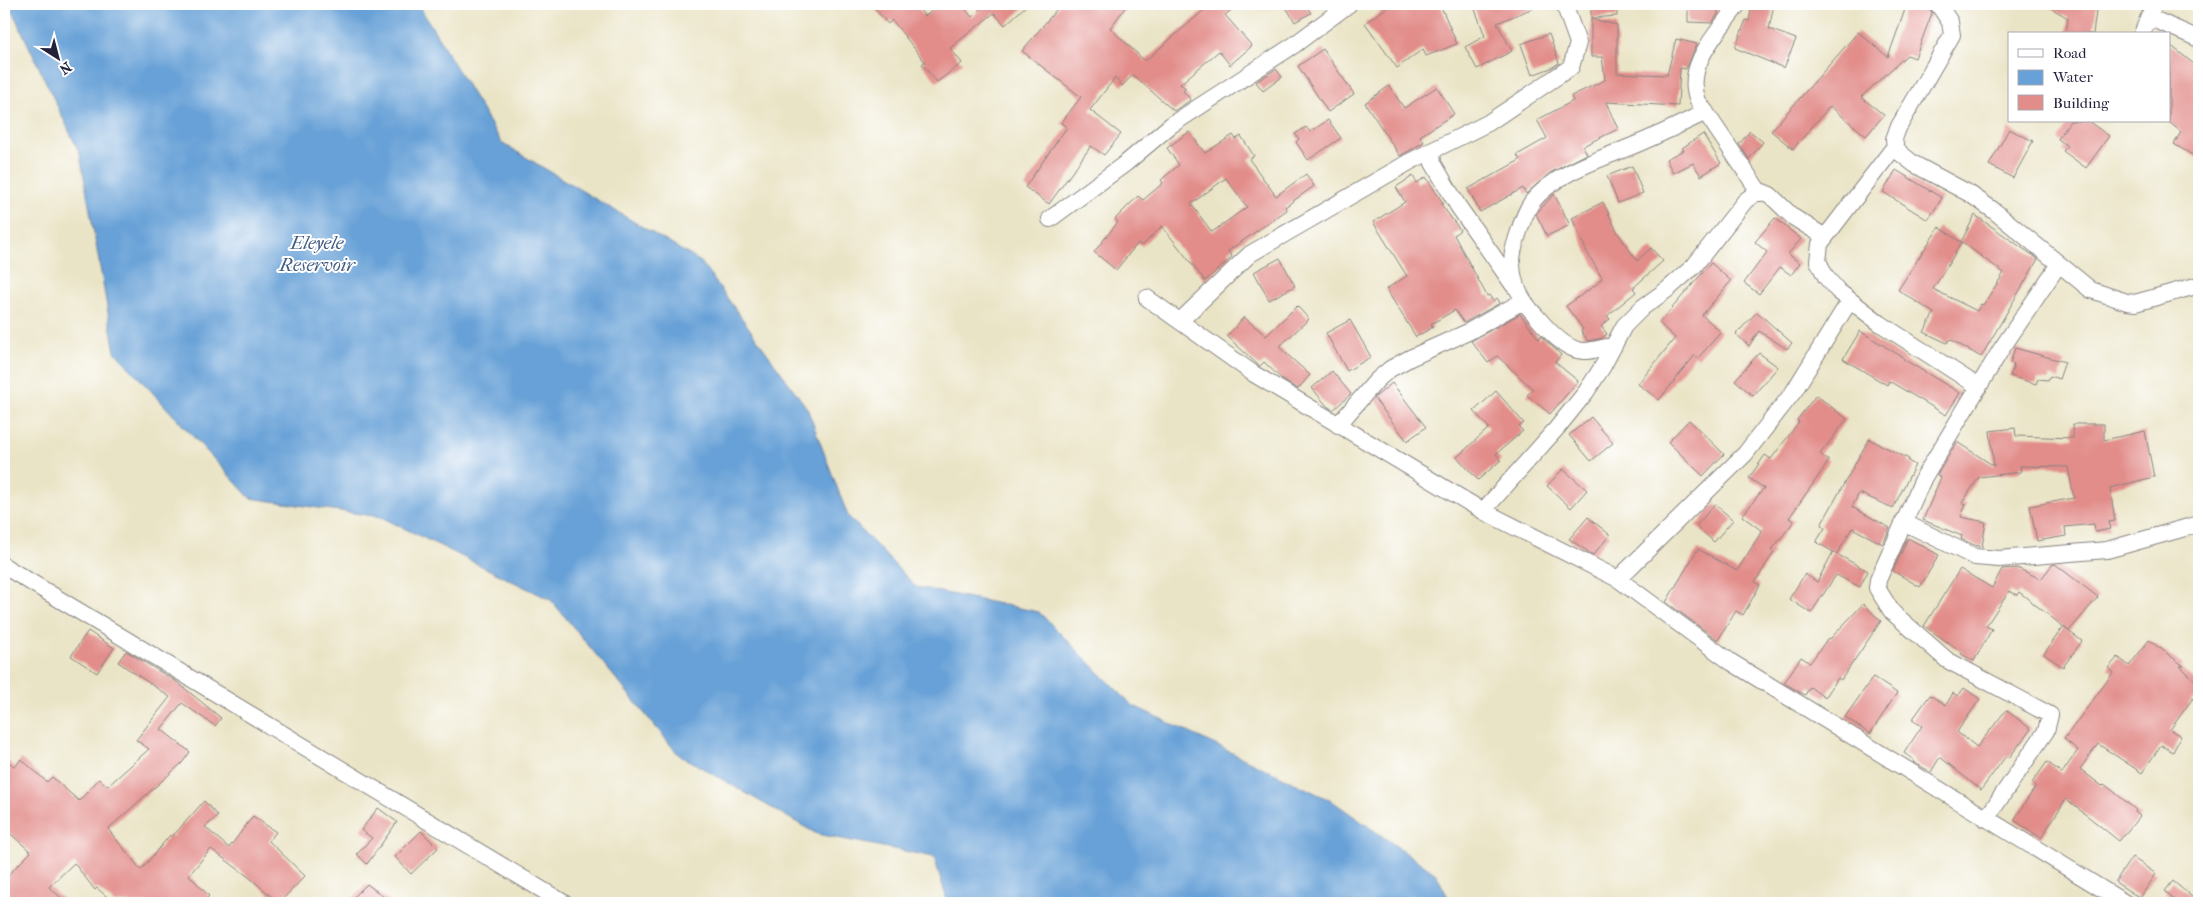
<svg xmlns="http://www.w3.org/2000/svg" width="2203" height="907" font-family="'IM FELL French Canon',serif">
<rect width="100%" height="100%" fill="#fff"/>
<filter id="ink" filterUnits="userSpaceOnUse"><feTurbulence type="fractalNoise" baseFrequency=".02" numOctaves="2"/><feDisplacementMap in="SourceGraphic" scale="10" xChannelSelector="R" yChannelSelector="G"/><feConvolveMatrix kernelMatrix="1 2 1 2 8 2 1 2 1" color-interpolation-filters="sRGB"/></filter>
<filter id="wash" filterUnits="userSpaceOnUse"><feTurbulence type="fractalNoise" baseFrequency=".0096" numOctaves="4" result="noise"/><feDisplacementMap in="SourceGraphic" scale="20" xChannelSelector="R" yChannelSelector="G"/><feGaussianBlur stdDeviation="1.12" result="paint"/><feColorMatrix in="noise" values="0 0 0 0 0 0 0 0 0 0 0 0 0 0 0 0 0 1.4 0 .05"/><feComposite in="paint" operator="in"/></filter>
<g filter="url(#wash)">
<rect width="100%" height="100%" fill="#eae4c6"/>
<!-- water -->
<path fill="#67a1d7" stroke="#446289" d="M9,4H418L502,143L701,262L807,408L848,516L916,587L1039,612L1132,705L1332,801L1436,874L1451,903H948L934,857L817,834L678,754L551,600L381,517L250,498L115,352L80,154Z"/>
<g id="blocks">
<!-- building -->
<path fill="#e28d8a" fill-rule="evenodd" d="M871,4H915L925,16L941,4H961L972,17L985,4H1028L1005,25L994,13L950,48L962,63L937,82L922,64L925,62L892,20L888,24Z
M1061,4H1128L1110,28L1145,61L1211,4H1239L1225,15L1252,46L1230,65L1219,51L1180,84L1186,88L1183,91L1191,100L1174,111L1133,75L1122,86L1115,78L1090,110L1121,134L1104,155L1091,146L1049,204L1025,187L1067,127L1061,123L1081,97L1022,51Z
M1284,4H1305L1311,13L1295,22Z
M1392,4H1440L1457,44L1426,56L1423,49L1397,68L1365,23Z
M1473,4H1543L1497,23L1512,51L1477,69L1465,47L1485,36Z
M1591,4H1617V16L1591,18Z
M1688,4H1718V14L1712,23L1688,22Z
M1752,4H1774L1769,29L1796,39L1784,68L1735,48L1746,20L1749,21Z
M1907,4L1930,9L1932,13L1915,58L1907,55L1861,97L1884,115L1866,136L1830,106L1793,149L1771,131L1858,32L1888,57Z
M2044,4H2097L2093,34H2066L2068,18Z
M1591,19L1617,25V73L1667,75L1676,39L1697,44L1686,69L1680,68L1678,106L1606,102L1618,129L1583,146L1587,154L1550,173L1526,194L1523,188L1480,212L1468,189L1520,160L1517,155L1547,138L1537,120L1573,101L1571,96L1605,80L1602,57H1591Z
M1549,34L1559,63L1551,68L1532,75L1521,44Z
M2169,44L2199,68V159L2174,144L2181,132L2169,122Z
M1323,49L1354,94L1328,112L1298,66Z
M1276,69L1282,77L1263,91L1256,82Z
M1389,86L1404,108L1437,87L1454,114L1420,136L1424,142L1400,156L1365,103Z
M1328,120L1341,138L1308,160L1296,142L1299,139L1295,134L1306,127L1310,132Z
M2070,121H2088L2109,136L2086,168L2063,151L2067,146L2058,139Z
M2009,129L2033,141L2013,178L1989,165Z
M1750,131L1763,142L1749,159L1739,144Z
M1189,132L1205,153L1233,135L1236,139L1241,136L1254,156L1249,159L1276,196L1306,174L1314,186L1285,207L1287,210L1228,251L1232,257L1205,281L1162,226L1142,246L1138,243L1116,270L1094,252L1118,222L1115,219L1138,196L1143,200L1163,183L1161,180L1179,165L1167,148ZM1226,178L1247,207L1212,232L1191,204Z
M1703,134L1721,163L1701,176L1693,163L1673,173L1666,159L1684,150L1682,148Z
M1632,166L1643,193L1618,203L1607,176Z
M1896,170L1942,198L1928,220L1883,192Z
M1413,176L1417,183L1426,177L1443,203L1441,204L1460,230L1454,235L1487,296L1489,295L1493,301L1497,298L1500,303L1464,323L1455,310L1431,324L1433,327L1416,337L1386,289L1407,276L1373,222L1405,202L1396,187Z
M1554,194L1570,225L1547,236L1536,214Z
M1603,202L1618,233L1637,261L1651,248L1663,261L1633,288L1636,292L1607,316L1610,319L1601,326L1607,334L1602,338L1588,341L1581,331L1583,329L1566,306L1597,284L1602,278L1587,252L1572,218Z
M1975,215L2038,259L1981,357L1950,339L1947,343L1924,332L1934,313L1898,290L1939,227L1961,242ZM1962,242L2004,273L1983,305L1981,304L1977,311L1933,289Z
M1775,218L1801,239L1788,254L1800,263L1791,275L1780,267L1759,294L1744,283L1767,252L1755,242Z
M1280,258L1295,286L1269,300L1254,272Z
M1711,263L1731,281L1702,315L1721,332L1698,358L1695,355L1659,400L1638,384L1675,338L1659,323Z
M1297,306L1309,319L1279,347L1310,375L1298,389L1284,381L1264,362L1260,366L1258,365L1227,336L1244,317L1266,336Z
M1757,312L1792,343L1787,349L1759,331L1749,346L1736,334Z
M1520,314L1539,339L1541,336L1561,355L1555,362L1578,381L1550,414L1527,395L1533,389L1497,356L1488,363L1471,341Z
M1350,320L1371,357L1347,371L1326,333Z
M1860,331L1904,358L1903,359L1960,393L1946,415L1889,381L1887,385L1843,359Z
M2015,348L2065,362L2059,379L2050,376L2048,380L2038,379L2036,384L2010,376L2014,364L2010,363Z
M1759,353L1778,367L1753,396L1735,380Z
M1332,371L1351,394L1333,410L1327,406L1312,388Z
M1392,383L1426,427L1407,441L1374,398Z
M1496,391L1524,423L1519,427L1523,431L1496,454L1501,460L1478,480L1457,457L1489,428L1474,411Z
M1816,395L1847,419L1820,454L1829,461L1789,518L1794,521L1771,551L1774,552L1755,582L1760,585L1743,615L1736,611L1718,640L1666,602L1698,549L1737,571L1762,531L1742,516L1764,488L1749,478L1765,455L1771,459L1799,422L1797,420Z
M1591,417L1613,443L1591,461L1569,435Z
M1689,420L1724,454L1703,476L1668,442Z
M2073,424H2104V440L2145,431L2154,477L2110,488L2115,521L2108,522L2110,529L2095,532L2094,524L2065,527L2066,536L2037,541L2030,506L2074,498L2068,467L2020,466L2021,472L1979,477L1962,503L1966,504L1961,517L1986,522L1982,547L1974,545L1961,539L1962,536L1923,520L1941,477L1937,475L1957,442L1994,466L1990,431L2015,428L2016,436L2073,438Z
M1869,439L1909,459L1908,461L1915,465L1893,508L1859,493L1852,507L1890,528L1883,544L1852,528L1837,554L1816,542L1825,528L1821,525Z
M1563,469L1587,490L1571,508L1547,486Z
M1715,504L1733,520L1714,542L1696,526Z
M1588,517L1610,535L1593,555L1569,539Z
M1908,538L1939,555L1920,587L1893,571Z
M1833,552L1868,571L1860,587L1836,575L1811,613L1789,599L1805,574L1817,582Z
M2055,564L2098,597L2069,631L2019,592L2017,595L2009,591L1986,626L1992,629L1974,661L1961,654L1962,652L1924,626L1960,569L1992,588L2002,569L2017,568L2041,579L2052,565Z
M1863,604L1881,621L1841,680L1838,678L1825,698L1810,687L1805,695L1784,683L1801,657L1810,663L1828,638L1830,639Z
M2063,627L2082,641L2063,667L2044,654Z
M88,631L114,648L97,673L71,656Z
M2149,640L2184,666H2180L2199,684V704L2193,698L2170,730L2181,736L2173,752L2161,745L2142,773L2098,744L2080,769L2102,786L2104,784L2113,791L2136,810L2135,812L2140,816L2119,841L2066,799L2041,838L2014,820L2036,786L2032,783L2047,762L2062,773L2078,750L2064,739L2113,673L2108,668L2118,657L2129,666Z
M126,651L177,682L221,718L215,726L182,703L161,729L190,752L182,763L108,829L141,870L170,835L172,837L204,801L218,816L205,827L229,848L253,816L276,832L269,841L305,876L279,903L250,878L211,849L189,875L209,896L202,903H114L97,888L95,890L74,863L49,887L67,903H4V879L31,852L4,828V758L15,767L21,759L47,782L52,777L79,801L99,779L108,786L149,749L136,740L170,697L118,662Z
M1873,677L1897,693L1870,734L1845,717Z
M1964,688L1980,699L1957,732L1977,747L2006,710L2031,729L2009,758L2006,756L1981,790L1940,757L1931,772L1913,762L1914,760L1904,753L1922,726L1912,720L1930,695L1946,705L1953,693L1958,696Z
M378,808L397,822L367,864L357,854L372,838L361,830Z
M421,831L438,848L411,874L395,857Z
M2132,857L2156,874L2140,898L2115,882Z
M2173,881L2199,903H2179L2165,891Z
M367,884L392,903H348Z"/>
</g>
</g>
<g filter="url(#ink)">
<use href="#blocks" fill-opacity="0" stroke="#868380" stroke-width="1"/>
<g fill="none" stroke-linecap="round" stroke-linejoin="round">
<defs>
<path id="minor" d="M1738,4C1720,31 1683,65 1698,101L1760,193
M1938,4L1950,22L1952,35L1898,128L1894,139L1895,146L1900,153L1914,164L1970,194L1993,210L2091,290L2127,302L2135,303L2199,285
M2149,17L2199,39
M2142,34L2154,4
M1895,146L1820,244L1818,261L1826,277L1838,291L1881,324L1979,387
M1432,151L1433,163L1458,206L1514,286
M1050,219L1126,163L1171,125L1294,45L1349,4
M1147,298L1254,374L1483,511L1618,579L1731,662L2125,903
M1180,321L1250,254L1411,161L1488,123L1571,67L1578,43L1564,4
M1614,346C1604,347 1594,351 1584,351C1566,351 1547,329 1536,316C1516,295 1506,269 1516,241C1520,228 1524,213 1532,202C1557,170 1609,157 1644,141C1665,132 1685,122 1706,112
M1338,425L1377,380L1390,369L1410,358L1468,332L1523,301
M1483,511L1557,428L1586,392L1603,366L1624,326L1643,307L1668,289L1694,266L1745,201L1754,194L1763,192L1770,195L1793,217L1825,237
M1903,522L1975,557L1999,559L2107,550L2199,524
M4,566L564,903
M1618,579L1745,454L1794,391L1850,300
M1986,819L2046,731L2050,715L1947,660L1892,612L1877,588L1878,580L1924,477L2002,348L2059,264"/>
</defs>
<!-- minor casing -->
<use href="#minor" stroke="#868380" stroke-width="18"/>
<!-- minor -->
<use href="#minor" stroke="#fff" stroke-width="16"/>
</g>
</g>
<g text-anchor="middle" stroke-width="4" stroke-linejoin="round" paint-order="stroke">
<!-- water labels -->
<g font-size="19" font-style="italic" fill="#415b81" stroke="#fff">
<text x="317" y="249">Eleyele<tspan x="317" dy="22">Reservoir</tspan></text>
</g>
</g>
<!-- margin -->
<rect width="2203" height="907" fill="none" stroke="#fff" stroke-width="20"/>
<!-- legend -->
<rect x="2008" y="32" width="162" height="90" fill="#ffffff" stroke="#a7a7b1"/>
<rect x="2018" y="49" width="25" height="8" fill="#ffffff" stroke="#a7a7b1"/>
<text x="2053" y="58" font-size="15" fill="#22223b">Road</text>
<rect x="2018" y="70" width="25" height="15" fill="#67a1d7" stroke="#a7a7b1"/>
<text x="2053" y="82" font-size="15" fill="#22223b">Water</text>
<rect x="2018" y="95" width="25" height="15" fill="#e28d8a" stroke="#a7a7b1"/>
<text x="2053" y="108" font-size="15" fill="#22223b">Building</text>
<!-- north arrow -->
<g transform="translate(58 58) rotate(144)" stroke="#ffffff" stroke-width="4" paint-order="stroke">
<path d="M0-4L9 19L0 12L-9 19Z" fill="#22223b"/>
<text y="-8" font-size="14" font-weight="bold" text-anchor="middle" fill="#22223b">N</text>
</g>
</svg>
